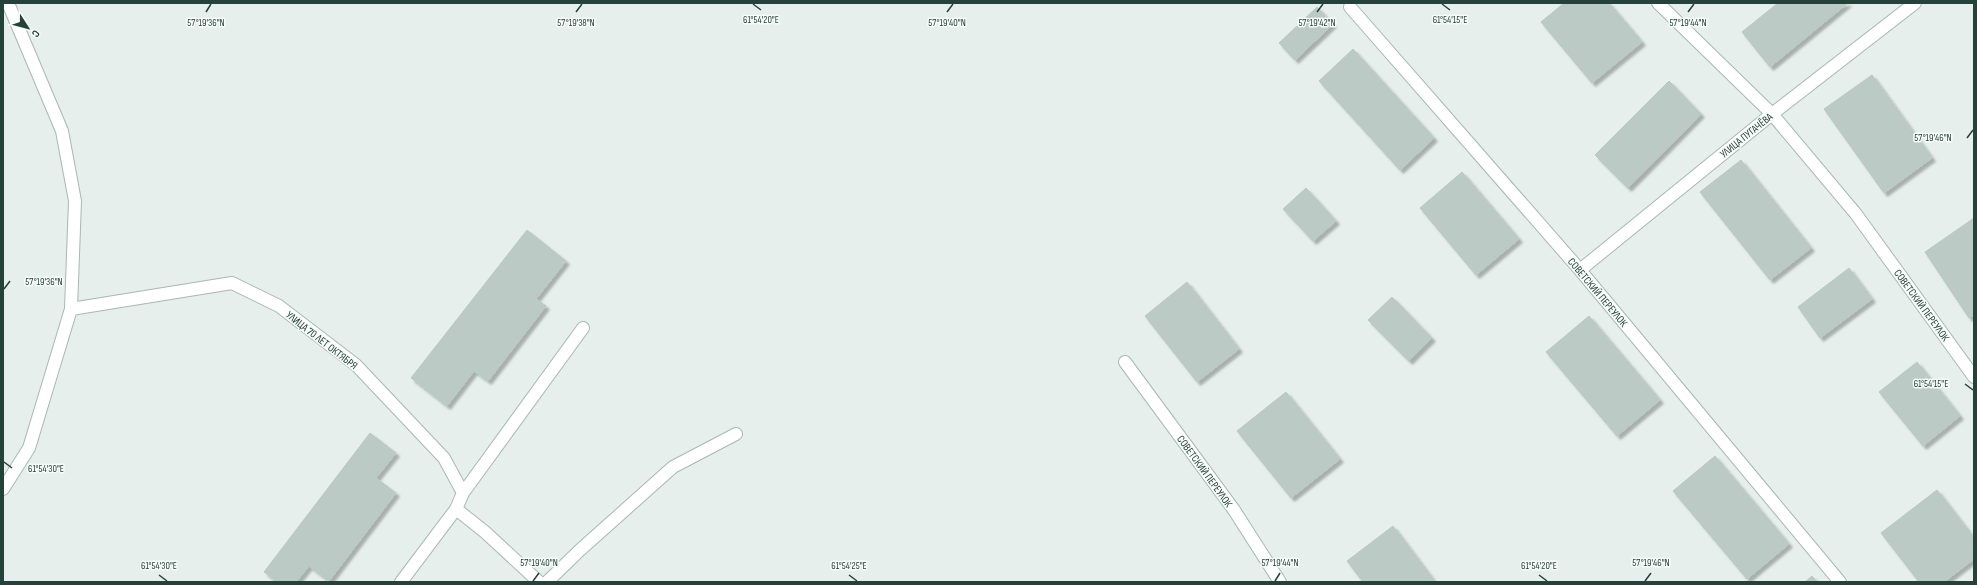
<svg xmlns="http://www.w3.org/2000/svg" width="1977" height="585" font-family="'Sofia Sans Condensed',sans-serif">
<defs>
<filter id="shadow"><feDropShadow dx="3.5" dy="3.5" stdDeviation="1" flood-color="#0004"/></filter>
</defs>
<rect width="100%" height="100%" fill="#e6efeb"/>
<!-- building -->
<path fill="#bbcac4" stroke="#b8c9c2" filter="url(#shadow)" d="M1564,3H1609L1642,42L1592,83L1541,22Z
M1778,3H1848L1770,67L1742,32Z
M1317,7L1333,24L1295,60L1279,43Z
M1353,49L1434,138L1400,170L1319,81Z
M1872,75L1932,158L1884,193L1824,109Z
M1669,81L1701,114L1628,188L1595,155Z
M1741,160L1811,248L1770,280L1700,192Z
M1462,172L1519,239L1476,275L1420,208Z
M1306,188L1336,221L1313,241L1283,209Z
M1974,218V315L1969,318L1925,252Z
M527,230L566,261L536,299L546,306L488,381L474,371L447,406L411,378Z
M1849,268L1872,299L1820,338L1798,307Z
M1187,282L1239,349L1197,382L1145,316Z
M1392,297L1432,338L1409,361L1368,320Z
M1589,316L1660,400L1617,436L1546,352Z
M1917,362L1960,416L1923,446L1879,392Z
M1286,392L1340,459L1291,498L1237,431Z
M370,433L396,453L376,478L396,493L329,581L309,566L296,582H278L264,572Z
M1715,456L1789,544L1747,579L1673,491Z
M1937,490L1974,538V559L1944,582H1919L1881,533Z
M1393,526L1435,582H1363L1347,561Z
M1812,576L1817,582H1805Z"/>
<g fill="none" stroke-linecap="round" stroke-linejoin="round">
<defs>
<path id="lane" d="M456,509L485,532L539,582
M547,582L580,550L673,467L736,434"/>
<path id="street" d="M1658,3L1772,114L1856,214L1974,377
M1350,7L1580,270L1840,582
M1580,270L1772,114L1915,3
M71,309L232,283L279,306L356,365L444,458L463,493L456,509L401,582
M1125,362L1234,510L1280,582
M3,489L29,448L71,309L75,201L62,131L8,3
M463,493L583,328"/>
</defs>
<!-- lane casing -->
<use href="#lane" stroke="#a8b8b2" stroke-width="14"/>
<!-- street casing -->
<use href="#street" stroke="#a8b8b2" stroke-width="14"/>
<!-- lane -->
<use href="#lane" stroke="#fff" stroke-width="12"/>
<!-- street -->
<use href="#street" stroke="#fff" stroke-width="12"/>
</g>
<!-- ticks -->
<path fill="none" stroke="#24423a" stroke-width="1.5" d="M753,4L761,10M1442,4L1450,10M206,12L211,4M576,12L582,4M947,12L953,4M1317,12L1323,4M1688,12L1694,4M1967,138L1973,130M4,289L10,281M1965,384L1973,390M4,462L12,468M159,575L167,581M849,575L857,581M1539,575L1547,581M533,581L539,573M1275,581L1280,573M1645,581L1651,573"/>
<g text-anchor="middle" stroke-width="3" stroke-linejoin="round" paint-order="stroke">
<!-- street labels -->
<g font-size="11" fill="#24423a" stroke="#f7fbf9">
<text transform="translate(1746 135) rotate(-39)" y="4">УЛИЦА ПУГАЧЁВА</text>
<text transform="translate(1598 292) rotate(50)" y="4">СОВЕТСКИЙ ПЕРЕУЛОК</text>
<text transform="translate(1922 305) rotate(54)" y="4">СОВЕТСКИЙ ПЕРЕУЛОК</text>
<text transform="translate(322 340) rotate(38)" y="4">УЛИЦА 70 ЛЕТ ОКТЯБРЯ</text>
<text transform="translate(1205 471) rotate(54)" y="4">СОВЕТСКИЙ ПЕРЕУЛОК</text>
</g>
</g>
<g font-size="10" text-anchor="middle" fill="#24423a" stroke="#f7fbf9" stroke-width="3" stroke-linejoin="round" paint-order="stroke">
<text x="761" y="23">61°54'20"E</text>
<text x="1450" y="23">61°54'15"E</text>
<text x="206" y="26">57°19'36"N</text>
<text x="576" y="26">57°19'38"N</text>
<text x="947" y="26">57°19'40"N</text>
<text x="1317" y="26">57°19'42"N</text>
<text x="1688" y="26">57°19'44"N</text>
<text x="1933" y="141">57°19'46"N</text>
<text x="44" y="285">57°19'36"N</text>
<text x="1931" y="387">61°54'15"E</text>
<text x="46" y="472">61°54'30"E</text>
<text x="539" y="566">57°19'40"N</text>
<text x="1280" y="566">57°19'44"N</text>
<text x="1651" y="566">57°19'46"N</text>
<text x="159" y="569">61°54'30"E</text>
<text x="849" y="569">61°54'25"E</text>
<text x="1539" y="569">61°54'20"E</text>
</g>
<!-- border -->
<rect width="1977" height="585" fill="none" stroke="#24423a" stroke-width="8"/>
<!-- north arrow -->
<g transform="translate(28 28) rotate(126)" stroke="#f7fbf9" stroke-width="3" paint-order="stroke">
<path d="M0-3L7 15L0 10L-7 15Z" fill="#24423a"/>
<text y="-6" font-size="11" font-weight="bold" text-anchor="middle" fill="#24423a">С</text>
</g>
</svg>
